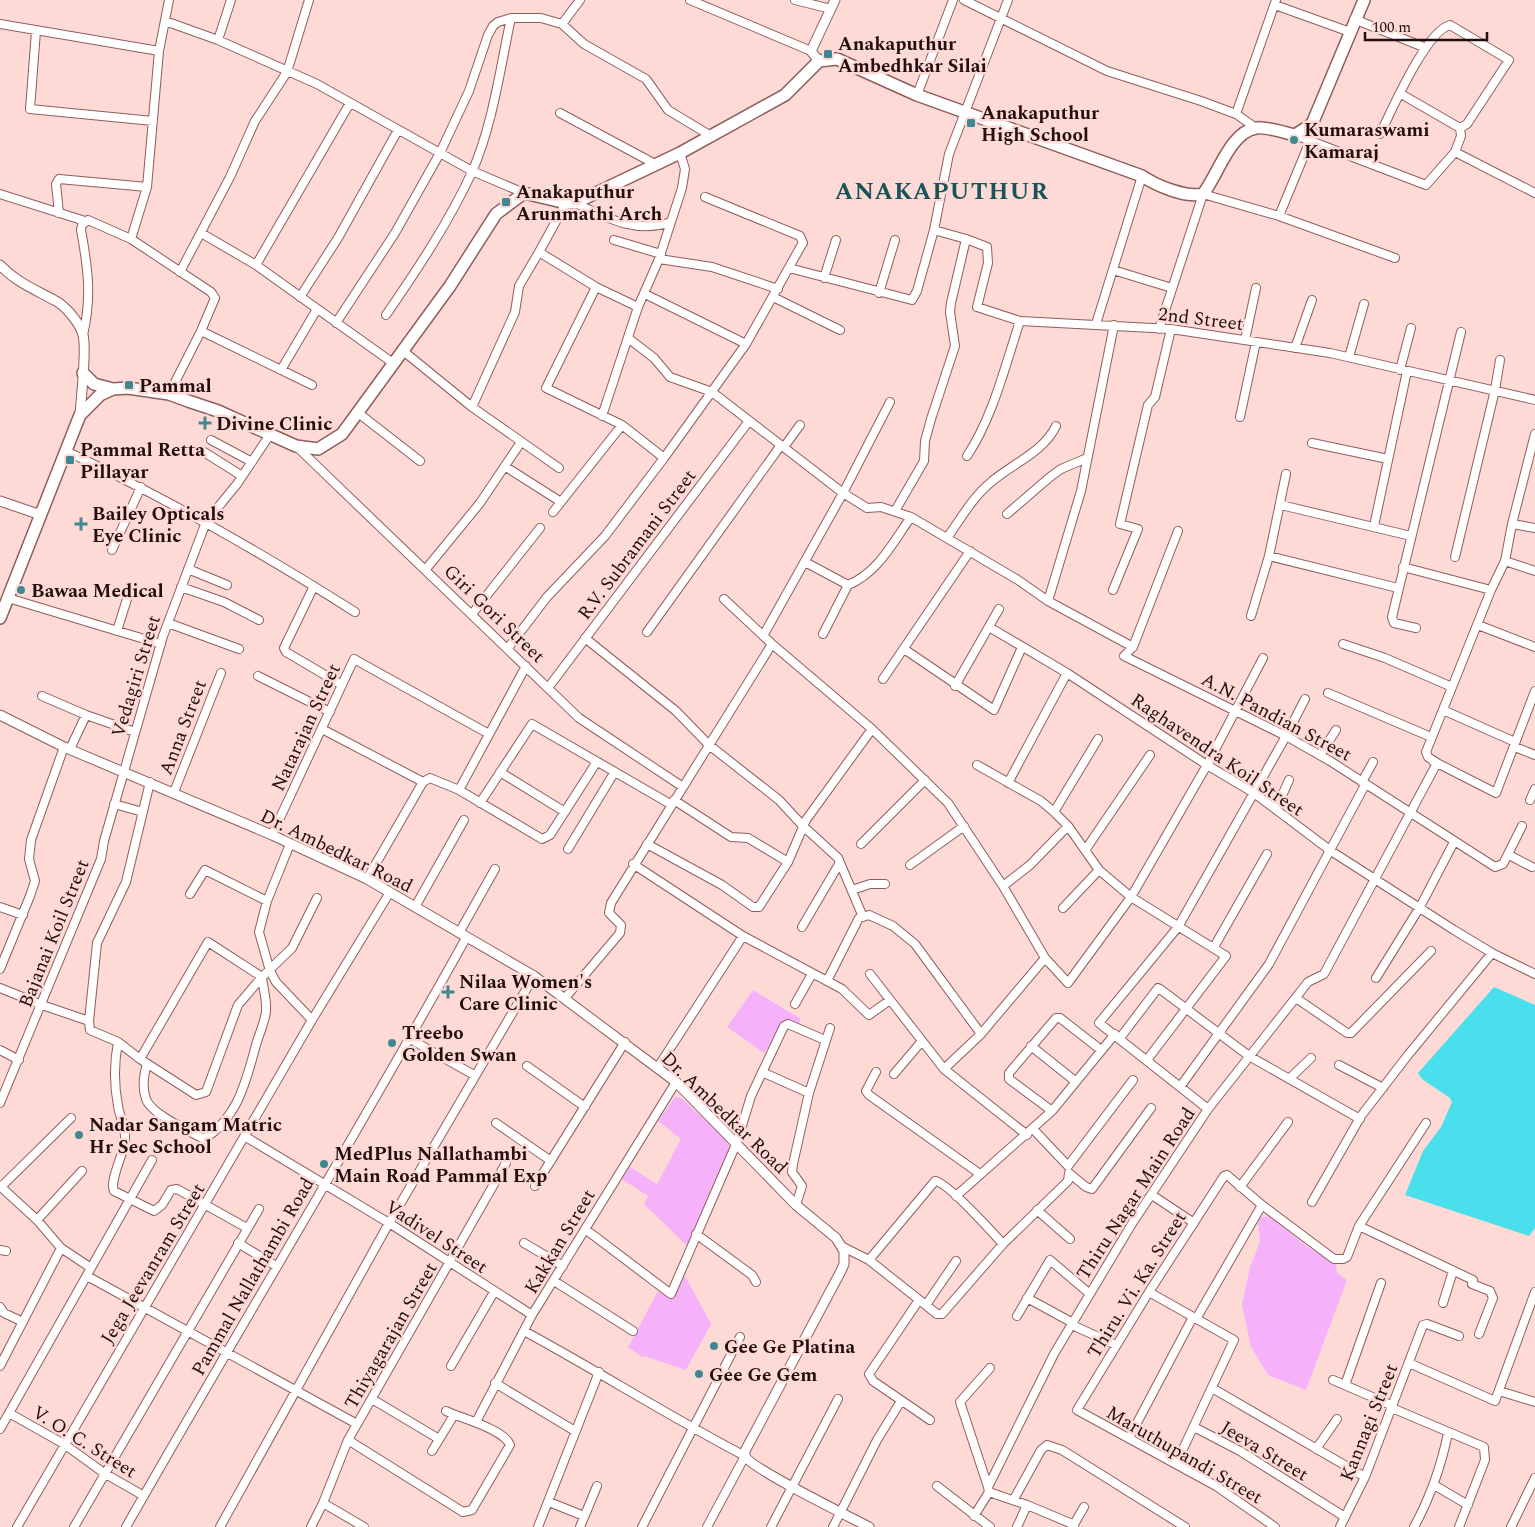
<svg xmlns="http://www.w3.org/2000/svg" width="1535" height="1527" font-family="Spectral,serif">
<rect width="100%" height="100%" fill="#fedad7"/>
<!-- green -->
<path fill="#f5b2fb" d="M753,990L801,1019L798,1025L786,1020L764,1053L727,1027Z
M675,1097L681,1098L724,1137L730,1147L688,1247L644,1204L648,1196L622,1179L630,1167L657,1184L681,1139L658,1121Z
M1269,1216L1309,1248L1331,1261L1336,1265L1337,1273L1347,1280L1306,1390L1268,1375L1251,1347L1242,1305L1250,1267L1260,1242L1258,1221L1260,1218Z
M685,1276L711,1324L686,1370L644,1356L643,1358L628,1347L658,1291L671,1299Z"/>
<!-- water -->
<path fill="#4adfec" d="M1494,987L1535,1005V1228L1529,1236L1405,1195L1423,1151L1441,1127L1452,1102L1450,1098L1422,1079L1418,1073Z"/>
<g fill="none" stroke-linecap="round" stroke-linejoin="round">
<defs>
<path id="minor" d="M690,0L811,51
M795,0L831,9
M964,0L1107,71L1201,101L1236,114L1256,128
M1275,5L1350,32
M1354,19L1426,48
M165,21L218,40L317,84L472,171L524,193
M0,24L159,51
M562,24L580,0
M36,31L30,109L153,121
M218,40L231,0
M1401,94L1460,128L1461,136L1455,152
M917,95L953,0
M560,113L657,165
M1236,114L1276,0
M1380,134C1392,110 1426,31 1450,25L1509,60L1467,124L1460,128
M1295,135L1426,185L1455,152L1535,193
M0,194L85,221
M566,203L539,252L596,287L546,388L622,425L664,458
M575,203C607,218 636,234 671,222
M59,213L56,184L59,179L147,187
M1279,216L1310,141
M934,230L966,239L987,247L988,263L977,307L1020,321L1171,329L1330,353L1535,400
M201,233L256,265L393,363
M131,239L147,187L159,51L169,0
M614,240L661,254
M659,259L712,267L778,289
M256,265L350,103
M789,268L912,300L917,291L934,230L949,154L1008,0
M1113,270L1172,288
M180,272L230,177L255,121L287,72L309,0
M824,278L836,240
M596,287L638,307
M879,293L895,240
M645,294L746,344
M300,297L338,238L398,130
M773,297L840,330
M386,315C417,270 449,222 472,172C493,124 500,69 511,18
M336,323L395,233L440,153L469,91L488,35L493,26L498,22L511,18H541L562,24L584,44L646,79L668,110L711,136
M1096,324L1142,176
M1159,329L1203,194L1279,216L1395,258
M201,331L312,385
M83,335C92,297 88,268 81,230L82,225L88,220L131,239L211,292L215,298L201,331L169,394
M628,338L654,358L670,377L712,392L843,493L867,508L881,507L911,517L1018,580L1048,601L1133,647
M1245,340L1256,288
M1295,348L1312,300
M402,350L472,407L559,468
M1349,357L1364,304
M281,370L317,309
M1400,370L1411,328
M472,407L515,312L519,286L539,252
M357,412L420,461
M602,416L638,307L659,259L682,188L685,169L680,153
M1240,417L1256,342
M211,440L252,462
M1312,443L1388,459
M296,446L579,718L683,787
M784,447L800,425
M66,451C166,498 262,553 355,612
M204,452L242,476
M967,456C993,417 1005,366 1020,321
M506,467L561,502
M1281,505L1411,536
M895,511L924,461L925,441L931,419L955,346L950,312L951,303L966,239
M553,512L622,425
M1007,514L1050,477L1061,469L1087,458
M1512,524L1535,528
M1374,526L1407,371
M1178,531L1133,647L1124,656L1286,736L1330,761L1495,867L1503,864L1522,826
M947,538C960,520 972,498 990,483C1011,464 1043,453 1056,426
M112,550L141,487
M1269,556L1398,588
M1455,557L1495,390L1500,360
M1505,561L1535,571
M805,562L848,585
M1403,567L1491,590
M188,569L227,585
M426,569L480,503L521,442
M314,586L284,648L286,652L342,685
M181,587L224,602L259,620
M1113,590L1138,529L1120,524L1148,405L1155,397L1171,329
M8,598L161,644
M724,599L772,644L872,729L948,803L1003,886L1045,958
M1048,601L1081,491L1114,325
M472,614L540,528
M1251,616L1269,556L1286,474
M168,623L239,649
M1478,625L1535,647
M989,627L1067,673L1207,765L1254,793L1331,851L1454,930L1492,953L1535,974
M1416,628L1394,623L1392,617L1461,332
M117,631L127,599
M647,632L781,445
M823,634L848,585C878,573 893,542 911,517
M763,636L843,493L890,402
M585,638L676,711L709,745L779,800L803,826L838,858L863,917
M1343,644L1385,658L1452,687
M508,648L547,597L605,536L664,458L746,344L801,246L803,243L800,236L705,197
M904,649L994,710L1022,647
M258,676L330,712
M883,679L970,551
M955,686L999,609
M548,688L749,421
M1328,693L1431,737
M42,696L86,715L135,732
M1443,710L1515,742
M322,729L423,782
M1515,747L1535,755
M70,749L86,715
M1320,755L1336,730
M1433,761L1496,793L1535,691
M977,765L1041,801L1054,812L1068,826L1099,870L1131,897L1226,956L1147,1060
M500,772L565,812
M150,782L126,882L97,943L89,1021L90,1030L118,1042L140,1059L196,1095L206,1092L238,1005L262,977L292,948L317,898
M423,782L430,778L459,790L542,839L550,835L596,763
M1362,782L1373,762
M1008,783L1067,673
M459,790L526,666
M174,792L221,673
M674,800L731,837L748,838L788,862
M1530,800L1535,789
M480,803L532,724L672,805
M114,804L143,812
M1276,809L1289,780
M1054,812L1098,739
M272,835L354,659L489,734
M290,844L267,901L259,932L270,971L276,982L312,1020
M647,844L722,885L753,907H759L788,862L806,820L872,729
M861,844L925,780
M568,849L614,773
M1086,849L1150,755
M1509,855L1532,867
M633,864L743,936L842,989L869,1015L890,1000
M910,865L964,826
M367,879L423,782
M1003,886L1030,865L1068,826
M852,890L870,884H885
M190,894L205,870L267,901
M0,907L23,915
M415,907L464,820
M1063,908L1099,870
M802,927L839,864
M459,933L495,869
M1214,947L1267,854
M0,969L30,896L35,881L29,859L31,840L64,747
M870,974L944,1069L1027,1135
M1376,978L1420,907L1454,842
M827,981L859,918L869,915L893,926L915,944L981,1034
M0,988L42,1005L89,1021
M565,998L620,933L621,925L609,913L611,903L772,644
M1296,998L1347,1033H1351L1431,951
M795,1004L812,974
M1120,1038L1158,988L1160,989L1249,1056L1360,1119
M410,1039L474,1075
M118,1042C114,1063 114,1085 118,1106C120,1118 126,1128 125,1140C124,1154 109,1180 114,1191L154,1211L162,1205L171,1190L177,1189L247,1228
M1031,1046L1075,1081
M0,1050L19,1060
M140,1059L208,942L262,977
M147,1064C144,1074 142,1088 146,1099C151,1114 189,1131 204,1139C238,1118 246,1081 256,1045C259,1034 265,1022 266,1011C267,1000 263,988 262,977
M1339,1065L1383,1088
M527,1066L585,1107
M658,1067L743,936
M944,1069L981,1034L1045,958L1068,983L1131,897L1207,765L1263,658
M762,1072L809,1093
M876,1072L866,1091L869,1095L980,1174
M894,1074L922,1041
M1289,1079L1311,1058
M1180,1087L1269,964L1365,785
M0,1103L101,859L104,841L163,636L206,522L237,484L269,436
M1208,1109L1099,1023L1178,927L1286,736L1305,699
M1052,1111L1009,1079V1073L1056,1018H1060L1101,1050
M496,1123L551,1161
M1033,1129L1068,1166L1133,1080
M246,1137L389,1223L532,1315
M0,1186L37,1220L61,1248L91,1268
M535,1186L625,1042
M1,1187L71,1118
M1240,1187L1288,1122
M1152,1195L1194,1223
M956,1196L1052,1111L1115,1034
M1312,1202L1361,1116L1408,1055L1492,953
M796,1205L802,1186L792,1172L793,1164L809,1093L830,1028
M1262,1205L1334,1259H1343L1347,1257L1359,1226L1426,1123
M1037,1210L1070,1239
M37,1220L82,1171
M1359,1226L1473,1280L1472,1284L1490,1291L1493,1298L1479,1334
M585,1229L671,1294L737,1142L751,1096L784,1026L788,1024L825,1040
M696,1234L752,1275L756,1282
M238,1243L276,1266
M524,1243L563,1266
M843,1247L869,1260L937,1314H942L1003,1244L1068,1181L1069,1173L1086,1187L1092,1189L1151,1108
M0,1250L6,1251
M869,1260L935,1181C946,1181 993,1233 1003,1244
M87,1276L357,1424
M554,1281L633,1331
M1149,1292L1234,1340L1176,1464
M1027,1298L1073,1323
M919,1300L869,1374L873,1381L930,1420
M1443,1303L1453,1271
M926,1305L956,1261
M0,1307L4,1313L23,1322
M1017,1316L1050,1260L1090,1294
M1196,1319L1262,1205L1227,1175L1224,1176L1149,1292L1077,1410L1216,1486L1275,1527
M1072,1325L1116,1345
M524,1331C598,1371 670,1417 745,1456L707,1527
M1409,1363L1495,1401L1535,1292
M0,1366L61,1248
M451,1366L494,1292
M1333,1380L1393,1406
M495,1383L575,1431
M1345,1385L1381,1283
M1212,1388L1365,1477
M1499,1391L1535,1402
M372,1399L439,1439
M1392,1408L1484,1447L1485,1460L1459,1527
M9,1413L64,1444L104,1473L144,1496
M476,1422L532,1315L676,1082
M1194,1427L1240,1451L1345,1517
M0,1429L152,1160
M1129,1438L1193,1317
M348,1440L463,1512L472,1510L510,1445C504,1429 460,1418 446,1411
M1316,1449L1337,1419
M432,1451L454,1415
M1434,1485L1468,1505
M937,1486L990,1527
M988,1487L960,1402L990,1368
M1014,1499L1041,1450L1047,1445L1062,1450L1185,1527
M549,1502L584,1516
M323,1503L364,1527
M1027,1505L1070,1523L1074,1527
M974,1516L989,1492
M1073,1526L1084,1507
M17,1527L312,1020L390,892
M74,1527L259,1209
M126,1527C238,1330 356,1136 466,938
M220,1527L389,1223L534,976
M311,1527L323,1503L348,1440L506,1163
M538,1527L599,1372
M580,1527L597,1486
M642,1527L740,1337
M771,1527L838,1399
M833,1527L877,1440L901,1401
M1017,1527L1027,1505L989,1492L988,1487L1054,1354L1133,1222L1208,1109L1308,982L1324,974L1437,763L1428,757L1426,752L1491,590L1505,561L1512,524L1535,434
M1340,1527L1365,1477L1423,1325L1427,1324L1459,1336
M1414,1527C1431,1496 1441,1467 1448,1433
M1511,1527L1535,1478"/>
<path id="tertiary" d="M819,61L811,51L835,0
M0,265C16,282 34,289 54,300C65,305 80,323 83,335C87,350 81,397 80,415
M0,501L41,515
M0,715L64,747L272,835L367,879L534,976L676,1082L796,1205L836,1238L844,1251V1264L841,1271L745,1451V1456C750,1468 850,1517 869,1527"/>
<path id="primary" d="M83,373L94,384L113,389
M0,618L80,415L100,395L113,389L128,388L169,394L188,401L218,411L296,446L318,449L342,434L450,286L496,214L524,193L566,203H575L680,153L785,95L819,61L837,59L917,95L1142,176C1157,186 1186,198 1203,194C1218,175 1230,132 1256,128C1264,126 1286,133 1295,135L1312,124L1364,0"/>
</defs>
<!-- minor casing -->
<use href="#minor" stroke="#915d5a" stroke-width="10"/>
<!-- tertiary casing -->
<use href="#tertiary" stroke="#915d5a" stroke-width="11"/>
<!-- primary casing -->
<use href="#primary" stroke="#915d5a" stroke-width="14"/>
<!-- minor -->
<use href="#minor" stroke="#fff" stroke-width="8"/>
<!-- tertiary -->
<use href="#tertiary" stroke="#fff" stroke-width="9"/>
<!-- primary -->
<use href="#primary" stroke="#fff" stroke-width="11"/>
</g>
<!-- markers -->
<g fill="#40888f" stroke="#fedad7" stroke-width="2">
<rect x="823" y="49" width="10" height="10" rx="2.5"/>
<rect x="966" y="118" width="10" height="10" rx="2.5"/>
<circle cx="1294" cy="140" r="5"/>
<rect x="501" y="197" width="10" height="10" rx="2.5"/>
<rect x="124" y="380" width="10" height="10" rx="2.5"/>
<path d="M202.5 415.5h5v5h5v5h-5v5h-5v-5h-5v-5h5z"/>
<rect x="65" y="455" width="10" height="10" rx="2.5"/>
<path d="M78.5 516.5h5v5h5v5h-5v5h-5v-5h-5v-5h5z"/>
<circle cx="21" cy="590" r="5"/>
<path d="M445.5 984.5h5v5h5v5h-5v5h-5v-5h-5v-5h5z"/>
<circle cx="392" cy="1043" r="5"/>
<circle cx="79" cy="1135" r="5"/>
<circle cx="324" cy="1164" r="5"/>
<circle cx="714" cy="1346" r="5"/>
<circle cx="699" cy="1374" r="5"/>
</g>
<g text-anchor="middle" stroke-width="5" stroke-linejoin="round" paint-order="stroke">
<!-- poi labels -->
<g font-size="19" font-weight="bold" fill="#230f0e" stroke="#fedad7" text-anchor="start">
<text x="838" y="50">Anakaputhur<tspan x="838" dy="22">Ambedhkar Silai</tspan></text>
<text x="981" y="119">Anakaputhur<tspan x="981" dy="22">High School</tspan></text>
<text x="1304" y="136">Kumaraswami<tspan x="1304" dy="22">Kamaraj</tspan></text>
<text x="516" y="198">Anakaputhur<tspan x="516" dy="22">Arunmathi Arch</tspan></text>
<text x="139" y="392">Pammal</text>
<text x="216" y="430">Divine Clinic</text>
<text x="80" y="456">Pammal Retta<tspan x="80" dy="22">Pillayar</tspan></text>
<text x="92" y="520">Bailey Opticals<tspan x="92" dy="22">Eye Clinic</tspan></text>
<text x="31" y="597">Bawaa Medical</text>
<text x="459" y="988">Nilaa Women's<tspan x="459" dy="22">Care Clinic</tspan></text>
<text x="402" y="1039">Treebo<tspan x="402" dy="22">Golden Swan</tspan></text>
<text x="89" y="1131">Nadar Sangam Matric<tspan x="89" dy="22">Hr Sec School</tspan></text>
<text x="334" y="1160">MedPlus Nallathambi<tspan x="334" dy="22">Main Road Pammal Exp</tspan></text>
<text x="724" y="1353">Gee Ge Platina</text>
<text x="709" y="1381">Gee Ge Gem</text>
</g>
<!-- street labels -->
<g font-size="19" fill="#230f0e" stroke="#fedad7">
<text transform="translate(1201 318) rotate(7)" y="7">2nd Street</text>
<text transform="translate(636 544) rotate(-53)" y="7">R.V. Subramani Street</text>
<text transform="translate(495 613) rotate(44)" y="7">Giri Gori Street</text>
<text transform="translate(135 676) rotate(-73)" y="7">Vedagiri Street</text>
<text transform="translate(1277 716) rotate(28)" y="7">A.N. Pandian Street</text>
<text transform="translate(182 727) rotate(-69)" y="7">Anna Street</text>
<text transform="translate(305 727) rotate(-65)" y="7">Natarajan Street</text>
<text transform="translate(1218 754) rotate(34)" y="7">Raghavendra Koil Street</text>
<text transform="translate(337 850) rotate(26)" y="7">Dr. Ambedkar Road</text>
<text transform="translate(53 933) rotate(-68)" y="7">Bajanai Koil Street</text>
<text transform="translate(725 1112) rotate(44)" y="7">Dr. Ambedkar Road</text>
<text transform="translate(1135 1193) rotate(-57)" y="7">Thiru Nagar Main Road</text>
<text transform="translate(437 1236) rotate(33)" y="7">Vadivel Street</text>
<text transform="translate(559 1241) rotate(-59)" y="7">Kakkan Street</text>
<text transform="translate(152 1263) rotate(-59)" y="7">Jega Jeevanram Street</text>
<text transform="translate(252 1276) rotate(-60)" y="7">Pammal Nallathambi Road</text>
<text transform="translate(1136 1284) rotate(-58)" y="7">Thiru. Vi. Ka. Street</text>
<text transform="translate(390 1335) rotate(-60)" y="7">Thiyagarajan Street</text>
<text transform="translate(1368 1422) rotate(-68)" y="7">Kannagi Street</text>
<text transform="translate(85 1441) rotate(32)" y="7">V. O. C. Street</text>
<text transform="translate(1265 1450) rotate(31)" y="7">Jeeva Street</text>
<text transform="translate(1185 1454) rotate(30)" y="7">Maruthupandi Street</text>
</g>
<!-- district labels -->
<g font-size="24" font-weight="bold" letter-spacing="1" fill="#175358" stroke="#fedad7">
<text x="942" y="199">ANAKAPUTHUR</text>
</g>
</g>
<!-- scale -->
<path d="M1365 32v8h122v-8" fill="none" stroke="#230f0e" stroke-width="2.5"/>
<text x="1372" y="32" font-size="15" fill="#230f0e" stroke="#fedad7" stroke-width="4" paint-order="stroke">100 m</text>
</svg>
